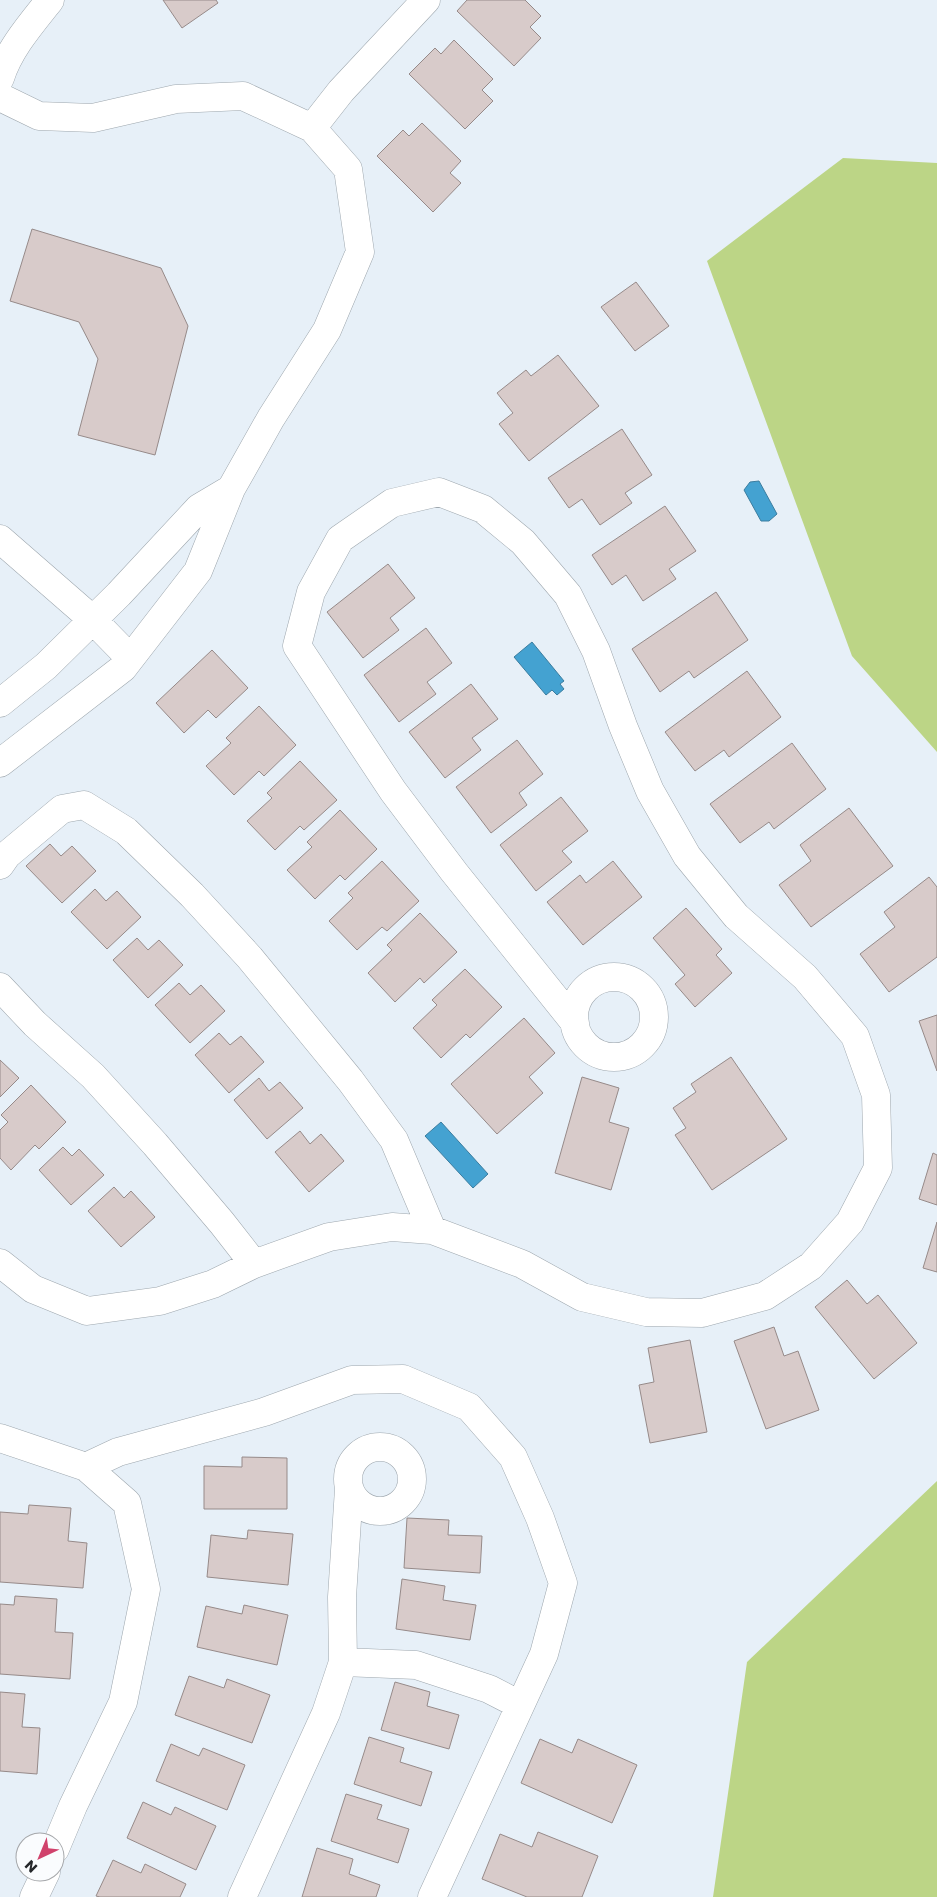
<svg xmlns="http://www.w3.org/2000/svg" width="937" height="1897" font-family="Poppins,sans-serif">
<rect width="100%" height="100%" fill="#e7f0f8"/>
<!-- green -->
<path fill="#bcd586" d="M843,158L937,163V752L852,656L707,261Z
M937,1481V1897H713L747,1662Z"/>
<!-- water -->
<path fill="#44a2d1" stroke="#3b7d9f" d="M759,481L777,514L769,521H761L744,490L750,482Z
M532,642L564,681L560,684L564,689L557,695L552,690L546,695L514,657Z
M441,1122L488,1174L473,1188L425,1136Z"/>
<!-- building -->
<path fill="#d8cbca" stroke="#968a89" d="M163,0H216L218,3L182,28Z
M467,0H525L541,16L530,27L541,38L514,66L457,11Z
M454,40L493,79L482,90L493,101L465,129L409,74L435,48L441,54Z
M422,123L461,161L450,173L461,183L433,212L377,156L403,130L409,136Z
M32,229L161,268L188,326L155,455L78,435L98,359L79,322L10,301Z
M636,282L669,326L635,351L601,307Z
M558,355L599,406L529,461L499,424L513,413L497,393L526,370L531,376Z
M622,429L652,475L625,493L632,503L600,525L582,499L569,508L548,478Z
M665,506L696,551L669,569L676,579L643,601L626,575L612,585L592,555Z
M388,564L415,598L390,618L399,630L363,658L327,612Z
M716,592L748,640L694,678L689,671L660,692L632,649Z
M426,628L452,663L427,682L436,694L399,722L364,675Z
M212,650L248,688L216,718L208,710L184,733L156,703Z
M747,671L781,717L729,757L724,750L695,771L665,732Z
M471,684L498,719L472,738L481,750L445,778L409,732Z
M259,706L296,745L264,776L259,771L234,795L206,766L231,743L226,738Z
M517,740L543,774L519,793L527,805L491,833L456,787Z
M792,743L826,789L774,829L769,822L740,843L710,804Z
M300,761L337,800L304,830L300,826L275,850L247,821L272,798L267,793Z
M561,797L588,831L562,851L572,862L536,891L500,845Z
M849,808L893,866L811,927L779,885L811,861L800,845Z
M340,810L377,849L345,880L340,875L315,899L287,870L312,847L307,842Z
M50,844L61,856L72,846L96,871L62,903L26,866Z
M382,861L419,901L387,931L382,927L357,950L329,921L353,898L348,893Z
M613,861L642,897L583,945L547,902L580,875L586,883Z
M929,877L937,887V957L889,992L860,954L895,927L884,912Z
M95,889L106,901L117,891L141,917L107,949L71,912Z
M686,908L722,949L716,955L732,973L695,1007L675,984L685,975L653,938Z
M420,913L457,952L424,983L420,978L395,1002L368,973L392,950L387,945Z
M137,938L148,950L159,940L183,965L148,998L113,960Z
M465,969L502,1007L470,1038L466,1034L441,1058L413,1028L437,1005L432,1000Z
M179,983L190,995L201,985L225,1011L190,1043L155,1005Z
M937,1015V1071L919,1021Z
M524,1018L555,1053L529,1077L543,1093L497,1134L451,1084Z
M219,1033L230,1045L241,1036L264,1062L229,1093L195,1055Z
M731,1057L787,1139L712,1190L675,1135L686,1128L673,1108L696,1092L691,1084Z
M0,1060L19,1078L0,1097Z
M582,1077L619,1088L609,1122L629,1128L611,1190L555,1173Z
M259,1078L269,1091L280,1082L303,1108L267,1139L234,1100Z
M31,1085L66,1122L39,1149L35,1145L11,1170L0,1158V1130L8,1122L1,1115Z
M300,1131L310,1144L321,1134L344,1161L309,1192L275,1152Z
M63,1147L72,1156L79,1149L104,1175L71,1205L39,1170Z
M933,1153L937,1155V1205L919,1199Z
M114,1187L124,1198L131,1191L155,1217L121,1247L88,1211Z
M937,1222V1272L923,1268Z
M847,1280L867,1304L878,1295L917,1343L874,1379L815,1307Z
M774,1327L784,1356L798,1351L819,1410L766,1429L734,1341Z
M690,1340L707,1432L650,1443L639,1385L654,1382L648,1348Z
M242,1457L287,1458V1509H204V1466L242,1467Z
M29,1505L71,1508L68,1541L87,1543L83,1588L0,1582V1512L28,1514Z
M407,1518L449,1520L448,1535L482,1536L480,1573L404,1568Z
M248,1530L293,1534L288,1585L207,1577L211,1535L247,1539Z
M402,1579L445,1586L443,1600L476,1605L470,1640L396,1629Z
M15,1596L57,1599L55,1632L73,1633L70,1679L0,1674V1604L14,1605Z
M244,1605L288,1615L277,1665L197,1647L206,1606L242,1614Z
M189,1676L224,1688L227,1679L270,1695L252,1743L175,1715Z
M395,1682L430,1692L427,1706L459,1715L449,1749L381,1730Z
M0,1692L25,1694L22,1727L40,1728L37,1774L0,1771Z
M369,1737L404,1748L400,1762L432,1772L421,1806L354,1784Z
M540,1739L572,1753L578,1739L637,1765L612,1823L521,1783Z
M171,1744L199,1756L203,1748L245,1765L227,1810L156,1781Z
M346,1794L382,1805L377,1819L409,1829L398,1863L331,1841Z
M143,1802L171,1815L175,1807L216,1826L196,1870L127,1838Z
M538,1832L598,1856L582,1897H527L482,1879L500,1834L532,1847Z
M317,1848L353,1859L349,1874L380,1885L376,1897H302Z
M113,1860L141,1873L145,1864L186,1884L180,1897H100L96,1896Z"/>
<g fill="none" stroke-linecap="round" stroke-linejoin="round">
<defs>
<path id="street" d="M0,78C9,49 31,24 50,0
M0,97L39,116L93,118L176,99L243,96L312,128L348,169L360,252L327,330L271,418L231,489L198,571L123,668L0,763
M312,128L341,91L426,0
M0,539L93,620L130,658
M0,703L46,666L119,594L199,508L231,489
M0,865L7,855L62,809L84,805L126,831L192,895L250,958L350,1080L394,1140L432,1230
M574 1017a40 40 0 1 1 80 0a40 40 0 1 1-80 0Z
M0,987L35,1024L93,1076L155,1144L222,1223L254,1264
M0,1263L33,1289L87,1311L160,1301L213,1284L254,1264L329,1237L392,1227L432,1230L522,1264L582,1297L646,1312L702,1313L765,1296L811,1266L850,1222L878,1168L876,1095L855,1036L805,977L736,916L687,856L650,791L623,726L596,651L568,595L523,542L483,509L439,492L392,503L340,539L311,592L297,646L393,791L454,872L575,1023
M0,1438L86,1467L127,1503L146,1589L123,1702L73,1806L55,1849
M348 1479a32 32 0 1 1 64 0a32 32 0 1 1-64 0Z
M86,1467L118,1452L264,1412L352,1380L403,1379L469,1407L513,1457L540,1518L563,1583L544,1654L432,1897
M349,1489L342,1597L343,1662L416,1665L489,1689L520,1705
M34,1897L46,1872
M242,1897L326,1713L343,1662"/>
</defs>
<!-- street casing -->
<use href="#street" stroke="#9ea7ae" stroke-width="29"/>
<!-- street -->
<use href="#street" stroke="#fff" stroke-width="28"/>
</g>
<!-- north arrow -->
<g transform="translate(40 1857) rotate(224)"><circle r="24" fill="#fafcfe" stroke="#a5a7aa"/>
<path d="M0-4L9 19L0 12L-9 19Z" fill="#d0426c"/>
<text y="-8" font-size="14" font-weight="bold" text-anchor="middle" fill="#25282b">N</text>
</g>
</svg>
